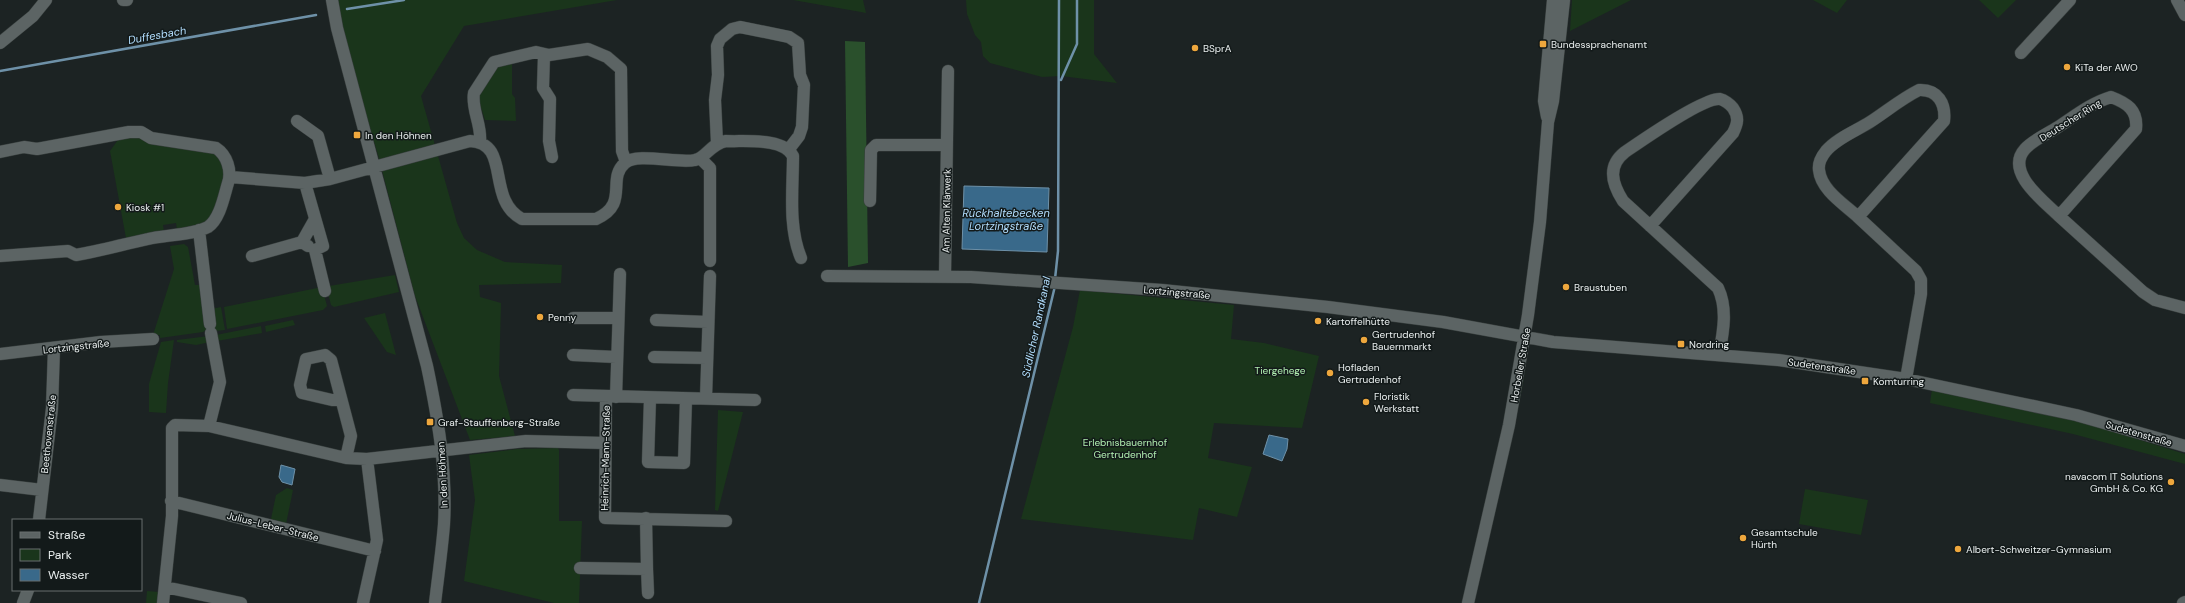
<svg xmlns="http://www.w3.org/2000/svg" width="2185" height="603" font-family="'DM Sans',sans-serif">
<rect width="100%" height="100%" fill="#1c2323"/>
<!-- green -->
<path fill="#1a351b" d="M337,0H617L464,26L421,96L457,223L464,238L477,250L505,262L562,265L561,283L479,285L480,297L501,303L499,376L515,436L470,440L415,296L378,155L344,41Z
M793,0H863L866,13L861,12Z
M966,0H1094V54L1117,83L1061,76L1042,77L990,63L983,56L981,42L975,35L967,14Z
M1572,0H1631L1570,31Z
M1813,0H1847L1837,13Z
M1979,0H2016L1998,18Z
M512,62V94L515,98L516,121L485,120L478,98L494,69Z
M131,136L218,153L225,172L215,213L207,223L177,229L176,223L163,225L164,232L126,238L110,151L120,137Z
M184,244L188,247L195,285H200L208,329L203,332L160,338V335H153L174,269L170,246Z
M395,275L399,292L334,307L331,305L327,289L329,286Z
M322,287L327,306L323,310L227,329L224,307Z
M1080,290L1234,305L1231,339L1264,343L1319,356L1302,428L1214,423L1208,458L1252,467L1237,517L1199,508L1193,540L1021,519L1073,327Z
M221,307L225,330L215,331L211,309Z
M385,313L396,355L387,352L364,318Z
M293,320L295,325L266,332L265,326Z
M261,326L262,333L217,341L216,335Z
M209,336L210,342L196,345L177,342V340Z
M174,340L168,383L166,413L149,412V384L161,342Z
M1527,367L1474,603H1472L1526,371Z
M1932,389L2082,422L2185,454V464L2073,434L1930,403Z
M718,410L743,412L718,511L715,510Z
M558,448L559,450V521H582L579,603H554L464,581L475,500L469,455L517,449Z
M287,488L293,490L286,524L271,519L276,495Z
M1805,489L1868,500L1861,535L1799,524Z
M147,591L159,592L158,603H146Z"/>
<!-- forest -->
<path fill="#2a502c" d="M845,41L865,42L868,263L848,267Z"/>
<!-- water -->
<path fill="#39698a" stroke="#6e91a8" d="M964,186L1049,188L1047,252L962,249Z
M1269,435L1288,439L1287,449L1282,461L1263,454Z
M281,465L295,469L292,485L282,482L279,477Z"/>
<g fill="none" stroke-linecap="round" stroke-linejoin="round">
<!-- stream -->
<path stroke="#6e91a8" stroke-width="2.5" d="M347,9L404,0
M0,71L316,15
M1061,80L1077,44V0
M1055,279L1058,251L1059,0
M979,603L1055,286"/>
<defs>
<path id="minor" d="M123,0H127
M332,0L337,28L427,366C438,418 447,471 444,524C442,550 438,577 435,603
M2177,0L2185,15
M0,43L33,16L46,0
M2021,53L2070,0
M544,55L543,88L550,99L549,141L552,157
M1919,90C1938,89 1946,104 1944,121L1858,217C1844,204 1821,190 1819,170C1818,163 1822,156 1826,151C1837,138 1856,131 1870,122C1887,111 1901,99 1919,90Z
M2111,97C2127,103 2138,110 2136,129L2059,216C2045,202 2004,172 2025,149C2033,140 2047,134 2058,127C2075,116 2091,103 2111,97Z
M1547,117L1544,101L1553,0
M297,121L318,136L330,179
M480,142C482,125 471,109 474,93L494,62L536,52L549,55L588,49L607,57L621,69L622,151L626,162
M717,143L715,100L718,75L717,46L720,39L732,29L740,27L789,37L798,43L800,75L804,85L802,127L799,136L789,149
M0,152L24,147L37,149L129,132H141L151,138L216,148C227,155 232,171 228,183C224,196 220,219 208,227C193,235 164,235 148,239C124,244 100,251 76,255L68,251L0,256
M700,158L710,168V261
M230,177L305,183L330,179L470,141C512,143 485,199 522,219H596C630,204 606,179 625,163C637,152 678,164 695,160C706,158 710,144 726,141C745,142 783,137 793,156C793,189 788,227 801,258
M305,183L323,246L315,250L325,291
M870,201L871,150L876,145H947
M2059,216L2143,292L2155,300L2185,308
M1858,217L1916,271L1921,280V294L1906,379
M1650,226L1733,133C1738,123 1739,117 1733,108C1730,104 1724,100 1720,99C1704,97 1641,141 1625,152C1607,166 1612,184 1623,201L1718,288C1728,309 1723,333 1719,355
M199,230L210,324
M308,246L302,242L315,219
M252,256L302,242
M827,276L971,277L1162,290L1328,307L1443,322L1553,342L1778,360L1906,379L2000,399L2076,415L2185,446
M945,276L948,71
M573,318H618
M656,320L708,322
M0,354L101,342L153,339
M573,355L616,357
M654,357L707,358
M573,395L755,400
M606,396L605,518L726,521
M616,397L620,274
M650,398L648,462L684,463L686,399
M706,398L710,276
M341,400H332L302,393L300,385L306,359L325,355L331,360L351,436L346,458
M209,426L220,382L211,333
M0,485L42,490
M171,501L375,551
M39,520L52,408L54,348
M580,568L647,569L646,518
M647,569L648,593
M165,587L241,603
M23,603L28,590
M163,603L172,516V428L175,425L209,426L346,458L367,459L526,441L605,443
M363,603L377,540L367,459
M1468,603L1509,425L1528,315L1540,222L1548,122L1553,101L1564,0
M2183,603L2185,602"/>
</defs>
<!-- minor casing -->
<use href="#minor" stroke="#383f3e" stroke-width="13"/>
<!-- minor -->
<use href="#minor" stroke="#5c6464" stroke-width="12"/>
</g>
<!-- markers -->
<g fill="#eea73d" stroke="#131a1a" stroke-width="1.5">
<rect x="1539" y="40" width="8" height="8" rx="2"/>
<circle cx="1195" cy="48" r="4"/>
<circle cx="2067" cy="67" r="4"/>
<rect x="353" y="131" width="8" height="8" rx="2"/>
<circle cx="118" cy="207" r="4"/>
<circle cx="1566" cy="287" r="4"/>
<circle cx="540" cy="317" r="4"/>
<circle cx="1318" cy="321" r="4"/>
<circle cx="1364" cy="340" r="4"/>
<rect x="1677" y="340" width="8" height="8" rx="2"/>
<circle cx="1330" cy="373" r="4"/>
<rect x="1861" y="377" width="8" height="8" rx="2"/>
<circle cx="1366" cy="402" r="4"/>
<rect x="426" y="418" width="8" height="8" rx="2"/>
<circle cx="2171" cy="482" r="4"/>
<circle cx="1743" cy="538" r="4"/>
<circle cx="1958" cy="549" r="4"/>
</g>
<g text-anchor="middle" stroke-width="3" stroke-linejoin="round" paint-order="stroke">
<!-- poi labels -->
<g font-size="10" fill="#eaefef" stroke="#131a1a" text-anchor="start">
<text x="1551" y="48">Bundessprachenamt</text>
<text x="1203" y="52">BSprA</text>
<text x="2075" y="71">KiTa der AWO</text>
<text x="365" y="139">In den Höhnen</text>
<text x="126" y="211">Kiosk #1</text>
<text x="1574" y="291">Braustuben</text>
<text x="548" y="321">Penny</text>
<text x="1326" y="325">Kartoffelhütte</text>
<text x="1372" y="338">Gertrudenhof<tspan x="1372" dy="12">Bauernmarkt</tspan></text>
<text x="1689" y="348">Nordring</text>
<text x="1338" y="371">Hofladen<tspan x="1338" dy="12">Gertrudenhof</tspan></text>
<text x="1873" y="385">Komturring</text>
<text x="1374" y="400">Floristik<tspan x="1374" dy="12">Werkstatt</tspan></text>
<text x="438" y="426">Graf-Stauffenberg-Straße</text>
<text x="2163" y="480" text-anchor="end">navacom IT Solutions<tspan x="2163" dy="12">GmbH &amp; Co. KG</tspan></text>
<text x="1751" y="536">Gesamtschule<tspan x="1751" dy="12">Hürth</tspan></text>
<text x="1966" y="553">Albert-Schweitzer-Gymnasium</text>
</g>
<!-- street labels -->
<g font-size="10" fill="#eaefef" stroke="#131a1a">
<text transform="translate(2070 120) rotate(-32)" y="4">Deutscher Ring</text>
<text transform="translate(946 211) rotate(-89)" y="4">Am Alten Klärwerk</text>
<text transform="translate(1177 292) rotate(5)" y="4">Lortzingstraße</text>
<text transform="translate(76 346) rotate(-6)" y="4">Lortzingstraße</text>
<text transform="translate(1520 365) rotate(-80)" y="4">Horbeller Straße</text>
<text transform="translate(1822 366) rotate(8)" y="4">Sudetenstraße</text>
<text transform="translate(2139 433) rotate(16)" y="4">Sudetenstraße</text>
<text transform="translate(48 434) rotate(-84)" y="4">Beethovenstraße</text>
<text transform="translate(605 458) rotate(-89)" y="4">Heinrich-Mann-Straße</text>
<text transform="translate(442 475) rotate(-93)" y="4">In den Höhnen</text>
<text transform="translate(273 526) rotate(14)" y="4">Julius-Leber-Straße</text>
</g>
<!-- park labels -->
<g font-size="10" fill="#b1efb1" stroke="#131a1a">
<text x="1280" y="374">Tiergehege</text>
<text x="1125" y="446">Erlebnisbauernhof<tspan x="1125" dy="12">Gertrudenhof</tspan></text>
</g>
<!-- water labels -->
<g font-size="11" font-style="italic" fill="#b2ddfd" stroke="#131a1a">
<text transform="translate(157 35) rotate(-10)" y="4">Duffesbach</text>
<text x="1006" y="217">Rückhaltebecken<tspan x="1006" dy="13">Lortzingstraße</tspan></text>
<text transform="translate(1036 327) rotate(-78)" y="4">Südlicher Randkanal</text>
</g>
</g>
<!-- legend -->
<rect x="12" y="519" width="130" height="72" fill="#131a1a" stroke="#696f6f"/>
<rect x="20" y="532" width="20" height="6" fill="#5c6464" stroke="#696f6f"/>
<text x="48" y="539" font-size="12" fill="#eaefef">Straße</text>
<rect x="20" y="549" width="20" height="12" fill="#1a351b" stroke="#696f6f"/>
<text x="48" y="559" font-size="12" fill="#eaefef">Park</text>
<rect x="20" y="569" width="20" height="12" fill="#39698a" stroke="#696f6f"/>
<text x="48" y="579" font-size="12" fill="#eaefef">Wasser</text>
</svg>
